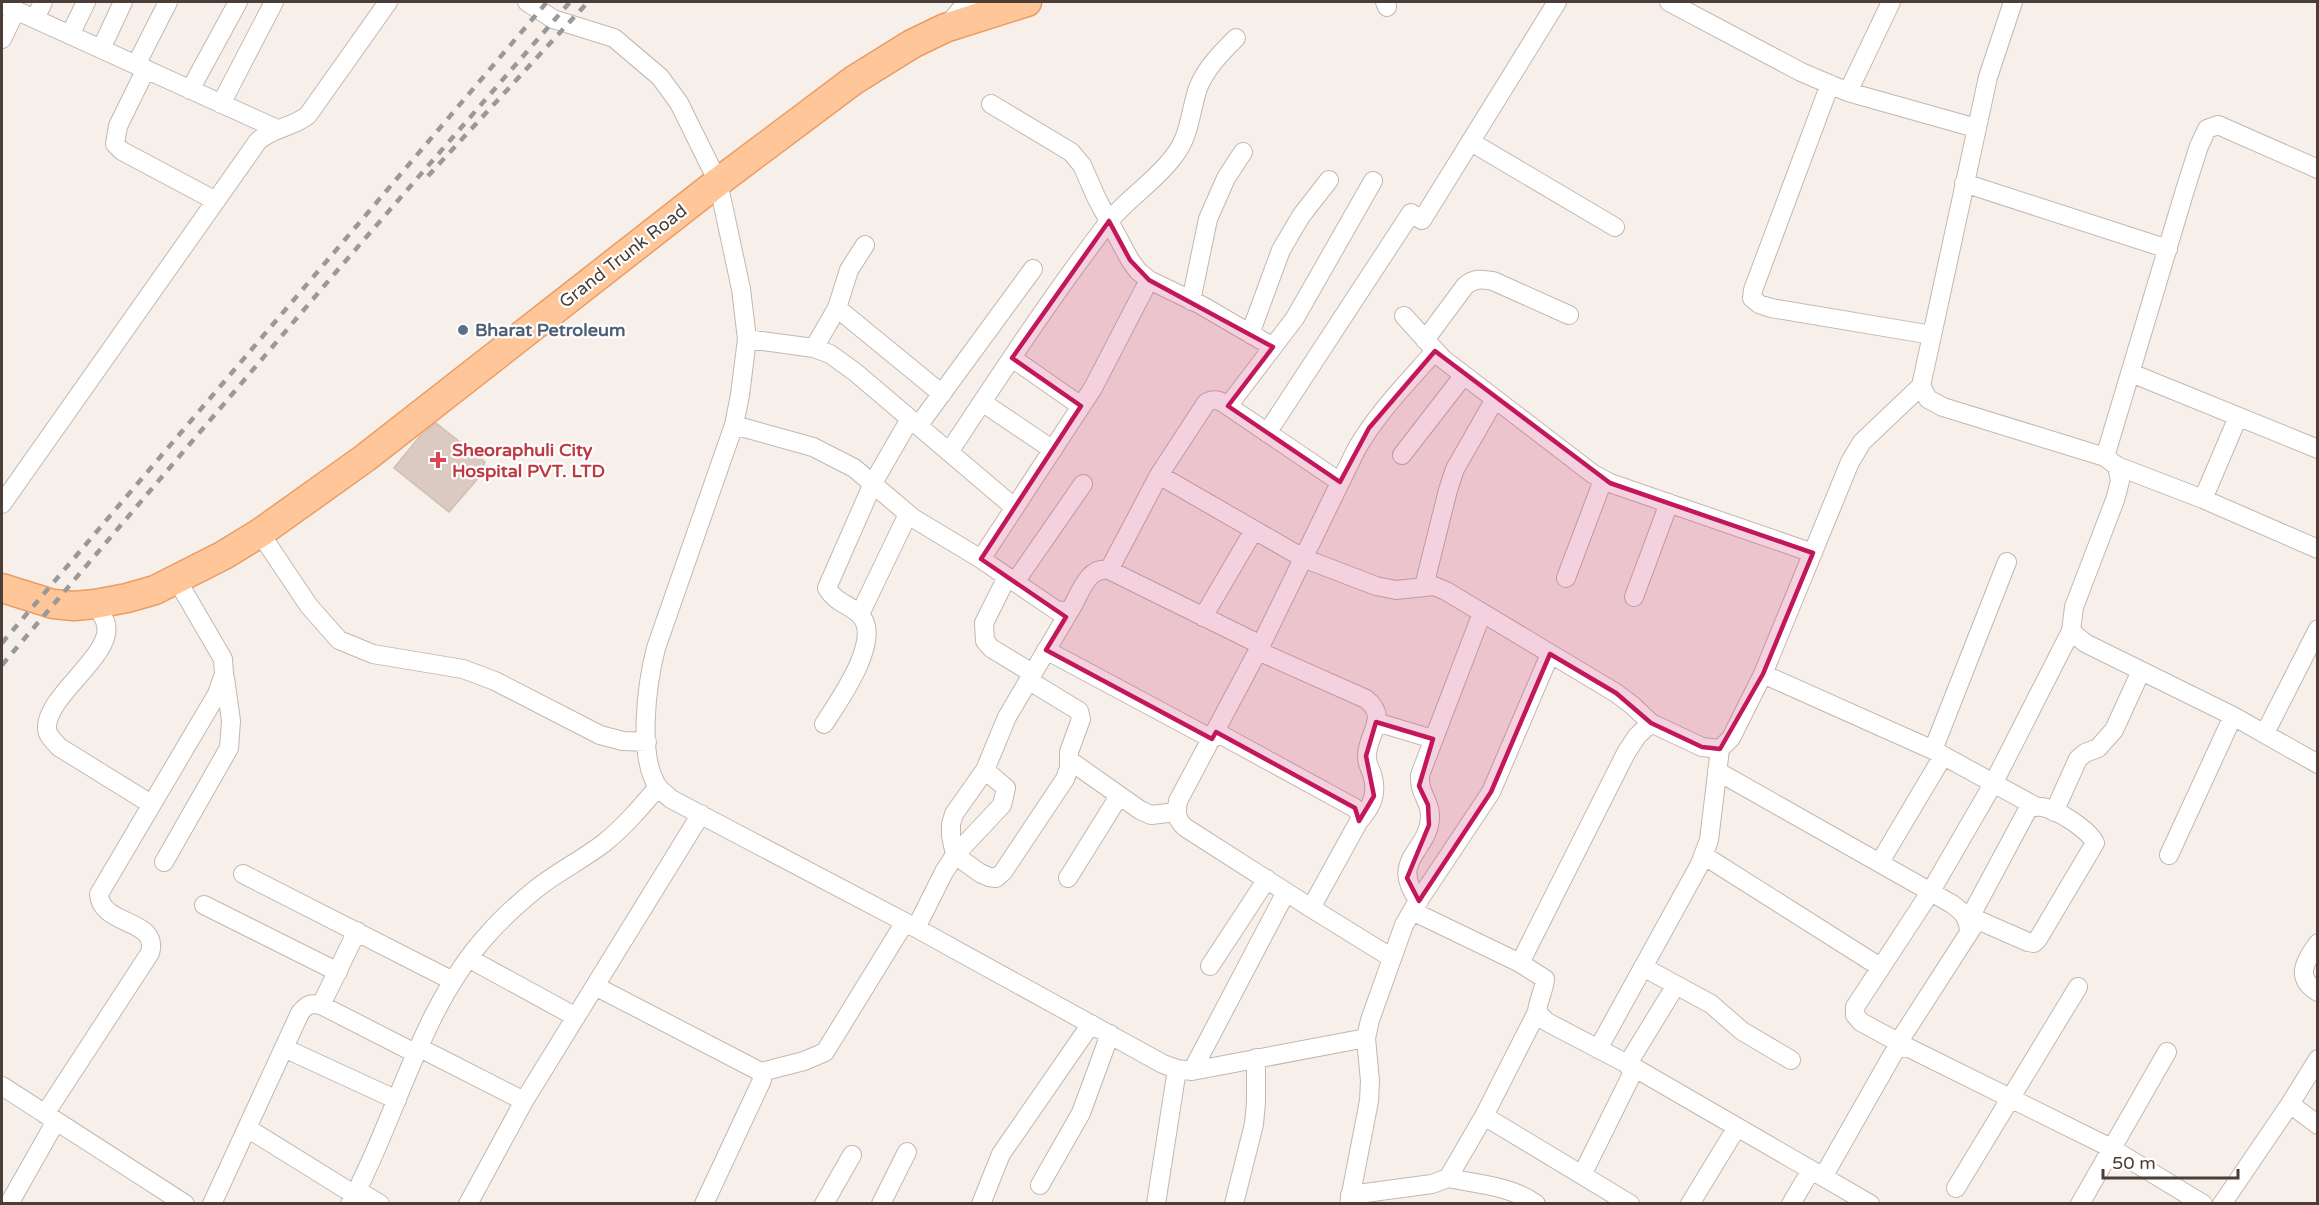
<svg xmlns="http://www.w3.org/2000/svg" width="2319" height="1205" font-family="'Varela Round',sans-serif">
<rect width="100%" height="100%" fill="#f6efea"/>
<!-- building -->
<path fill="#dbcac1" stroke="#d4bdb1" stroke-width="1.5" d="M436,423L485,462L480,476L449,512L394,468L420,436Z"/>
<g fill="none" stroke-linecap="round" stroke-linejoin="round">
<defs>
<path id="minor" d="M527,2L553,19L614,38L660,77L679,103L718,182L741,289L747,339L740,395L734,425L656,648C647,683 637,756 658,787C661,791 667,795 671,799L916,928L1163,1064L1177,1069L1192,1071L1366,1038
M1385,2L1387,7
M1669,2L1801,72L1848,92L1976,128
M2013,2L1988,77L1921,386L1928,399L1943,407L2105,457L2117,466L2120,481L2115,500L2074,607L2071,631L2085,643L2233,716L2318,764
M2,4L275,128
M35,19L43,2
M946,27L967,2
M70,35L86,2
M2,39L16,10
M101,49L123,2
M136,65L168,2
M146,69L118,126L115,144L122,151L216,201
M1830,84L1753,290L1752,298L1759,304L1771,308L1932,335
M190,90L238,2
M1848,92L1891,2
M221,104L274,2
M991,104L1071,152L1082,165L1097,199L1130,260L1138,271L1149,280L1201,305L1273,347
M1471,142L1615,227
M1964,183L2168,249
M1191,301L1208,219L1226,178L1243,152
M837,308L942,394
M1404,316L1443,359L1593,474L1610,483L1813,553
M1250,334L1281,250L1301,216L1329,180
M747,339L814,348L830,354L855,372L1015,508
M1425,340L1465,286C1474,278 1482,279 1493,281L1569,315
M814,348L837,308L849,270L865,245
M1012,358L1081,406
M2131,373L2318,449
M982,402L1053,450
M1228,406L1295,318L1373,181
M734,425L813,447L854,468L913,518L981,559L1056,610L1069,612C1080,596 1086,566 1109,570L1261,645
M918,426L1033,269
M1267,433L1411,213L1422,220L1557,2
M949,452C1000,375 1051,297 1107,224C1126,199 1155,182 1174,156C1190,136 1190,112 1198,88C1206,68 1221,53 1236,38
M1402,455L1464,375
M2105,457L2185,190L2199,146L2207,129L2218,125L2318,169
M2117,466L2203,499L2318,549
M1159,475L1303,558L1376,586L1396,590L1434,586L1446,591L1616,693L1632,705L1651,723
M2203,499L2238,417
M2,504L258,141C274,127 292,128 308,115L388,2
M260,533L309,606L339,640L373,654L463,669L495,681L600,735L623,741L647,742
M981,559L1093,388L1149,280
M1109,570L1159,475L1206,403C1214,398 1220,400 1228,406L1340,482
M1007,577L984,623L985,641L991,648L1032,673
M1566,578L1603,480
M1015,582L1083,484
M1424,586L1448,490L1455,469L1495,399
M1634,597L1669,503
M95,604C99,611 105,617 106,625C113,655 46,696 47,728C47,736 54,741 59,747L151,804
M860,614L908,514
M1203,617L1254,530
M1046,650L1212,739
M1258,651L1366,699C1390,718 1367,733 1367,756C1366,761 1370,769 1372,774C1378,793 1372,807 1359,821
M1763,674L1933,750L2035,806
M1028,680L1079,711L1081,719L1069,752V768L1065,779L1003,872L996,878L989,877L980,873L955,855L951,836V824L954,814L985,770L1007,717L1069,612
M1376,722L1433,739
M824,724C838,702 885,637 859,614C848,604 835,602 827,588L873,483L910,419
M1216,732L1355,808L1360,815L1359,821L1311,908
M2265,733L2318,629
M1933,750L2007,562
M1069,760L1140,810L1151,815L1176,812
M1717,771L1952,904C1963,912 1968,917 1969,931
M2054,812L2078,759L2085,753L2098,748L2114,730L2141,671
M1703,855L1880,967
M2169,855L2233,716
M164,862L229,748L231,721L225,678
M1880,862L1943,756
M243,874L453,981
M1068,878L1119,796
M1419,901C1387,859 1431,851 1430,815C1430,800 1419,795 1420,775L1482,613
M204,905L338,972
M1413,909L1491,792L1550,654
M916,928L944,872L955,855L1002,805L1006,788L985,770
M2318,943C2305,962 2294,977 2318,992
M1392,958L1311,908L1186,828C1176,820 1176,813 1178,801L1261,645L1356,450C1377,413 1407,383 1435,351
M470,959L576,1017
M1520,963L1626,753L1637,736L1651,723L1702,747L1720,749L1731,738L1763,674L1850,462L1862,442L1921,386
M1210,966L1267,879
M1643,967L1711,1004L1742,1031L1791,1060
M595,986L761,1072L762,1080L704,1204
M321,1005L357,931
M1898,1043L1974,925L1980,921L2028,942L2034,943L2038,939L2095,843C2089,830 2057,809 2042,807C2037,806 2033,807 2028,809L1968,921
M418,1047L524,1101
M1907,1047L1861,1022L1855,1015V1007L1931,891L1993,784L2071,631
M284,1048L397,1100
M1598,1049L1700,864L1709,840L1720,749
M1627,1065L1676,985
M1192,1071L1286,892
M761,1072L804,1061L825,1052L905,922
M2,1086L185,1204
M2290,1104L2318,1125
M45,1114L150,953C160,918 101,927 99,894L217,694L224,674L223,659L177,580
M1484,1116L1630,1204
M247,1128L355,1195
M1582,1175L1635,1068
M1823,1177L1893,1054L1897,1049L1907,1047L2111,1148L2203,1204
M1448,1178C1477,1184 1512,1186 1536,1204
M1040,1185L1081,1113L1110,1034
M1956,1188L2078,987
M357,1190L380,1204
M1350,1195L1432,1184L1448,1178L1484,1116L1537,1012
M9,1204L56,1121
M212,1204L300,1013C307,1004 311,1003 321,1005L415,1053
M350,1204C398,1115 420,1008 489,933C503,917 520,902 536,889C557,872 582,860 604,843C624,827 641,807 658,787
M468,1204L524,1101L701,814
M824,1204L852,1155
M881,1204L907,1152
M981,1204L1001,1154L1091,1024
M1156,1204L1177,1069
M1234,1204L1254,1124L1256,1102V1058
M1349,1204L1369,1101L1370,1081L1366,1038L1370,1020L1404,925L1412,911L1520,963L1545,979C1544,991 1538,1000 1537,1012L1547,1022L1635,1068L1870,1204
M1690,1204L1737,1127
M1791,1204L1811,1170
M2080,1204L2167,1052
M2222,1204L2290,1104L2318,1059"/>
<path id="primary" d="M2,588L53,604L74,606L95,604L127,598L155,590L224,555L260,533L365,458L718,182L854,80L912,44L945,28L1027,2"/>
</defs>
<!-- minor casing -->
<use href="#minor" stroke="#c5b7ae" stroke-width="20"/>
<!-- primary casing -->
<use href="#primary" stroke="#eb9c62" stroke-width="31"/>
<!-- minor -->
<use href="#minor" stroke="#fff" stroke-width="18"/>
<!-- primary -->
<use href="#primary" stroke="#ffc69a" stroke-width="28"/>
<!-- rail -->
<path stroke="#999" stroke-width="4.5" stroke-dasharray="8 8" stroke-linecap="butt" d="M428,176L588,2
M2,643L547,2
M2,665L336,272L570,2"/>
</g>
<!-- marked area -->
<path fill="#c2185b" fill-opacity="0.2" stroke="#c2185b" stroke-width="4.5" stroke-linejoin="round" d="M1109,221L1130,260L1149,280L1273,347L1228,406L1340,482L1369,428L1435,351L1610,483L1813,553L1763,674L1720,749L1702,747L1651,723L1616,693L1550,654L1491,792L1419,901L1407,878L1429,825L1428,805L1419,786L1433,739L1376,722L1366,756L1374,796L1359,821L1355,808L1216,732L1212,739L1046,650L1066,617L981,559L1081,406L1012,358Z"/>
<!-- markers -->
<circle fill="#5c6f8a" stroke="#fff" stroke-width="2" cx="463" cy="330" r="6"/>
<path fill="#e0444e" stroke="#fff" stroke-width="2" d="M435 451h6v6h6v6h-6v6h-6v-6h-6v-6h6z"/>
<g text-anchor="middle" stroke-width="4.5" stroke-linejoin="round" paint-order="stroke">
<!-- street labels -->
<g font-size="18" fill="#4a3e37" stroke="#fff">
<text transform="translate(623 256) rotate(-38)" y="6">Grand Trunk Road</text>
</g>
<!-- service labels -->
<g font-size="18" font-weight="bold" fill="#4e5e75" stroke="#fff" text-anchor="start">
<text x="475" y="336">Bharat Petroleum</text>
</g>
<!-- health labels -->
<g font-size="18" font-weight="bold" fill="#be3a42" stroke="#fff" text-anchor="start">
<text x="452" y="456">Sheoraphuli City<tspan x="452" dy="21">Hospital PVT. LTD</tspan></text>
</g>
</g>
<!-- border -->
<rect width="2319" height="1205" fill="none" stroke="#4a3e37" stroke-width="6"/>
<!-- scale -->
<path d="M2103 1169v9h135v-9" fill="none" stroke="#4a3e37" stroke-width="3"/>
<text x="2112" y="1169" font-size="18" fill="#4a3e37" stroke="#ffffff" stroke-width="4.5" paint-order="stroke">50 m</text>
</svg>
